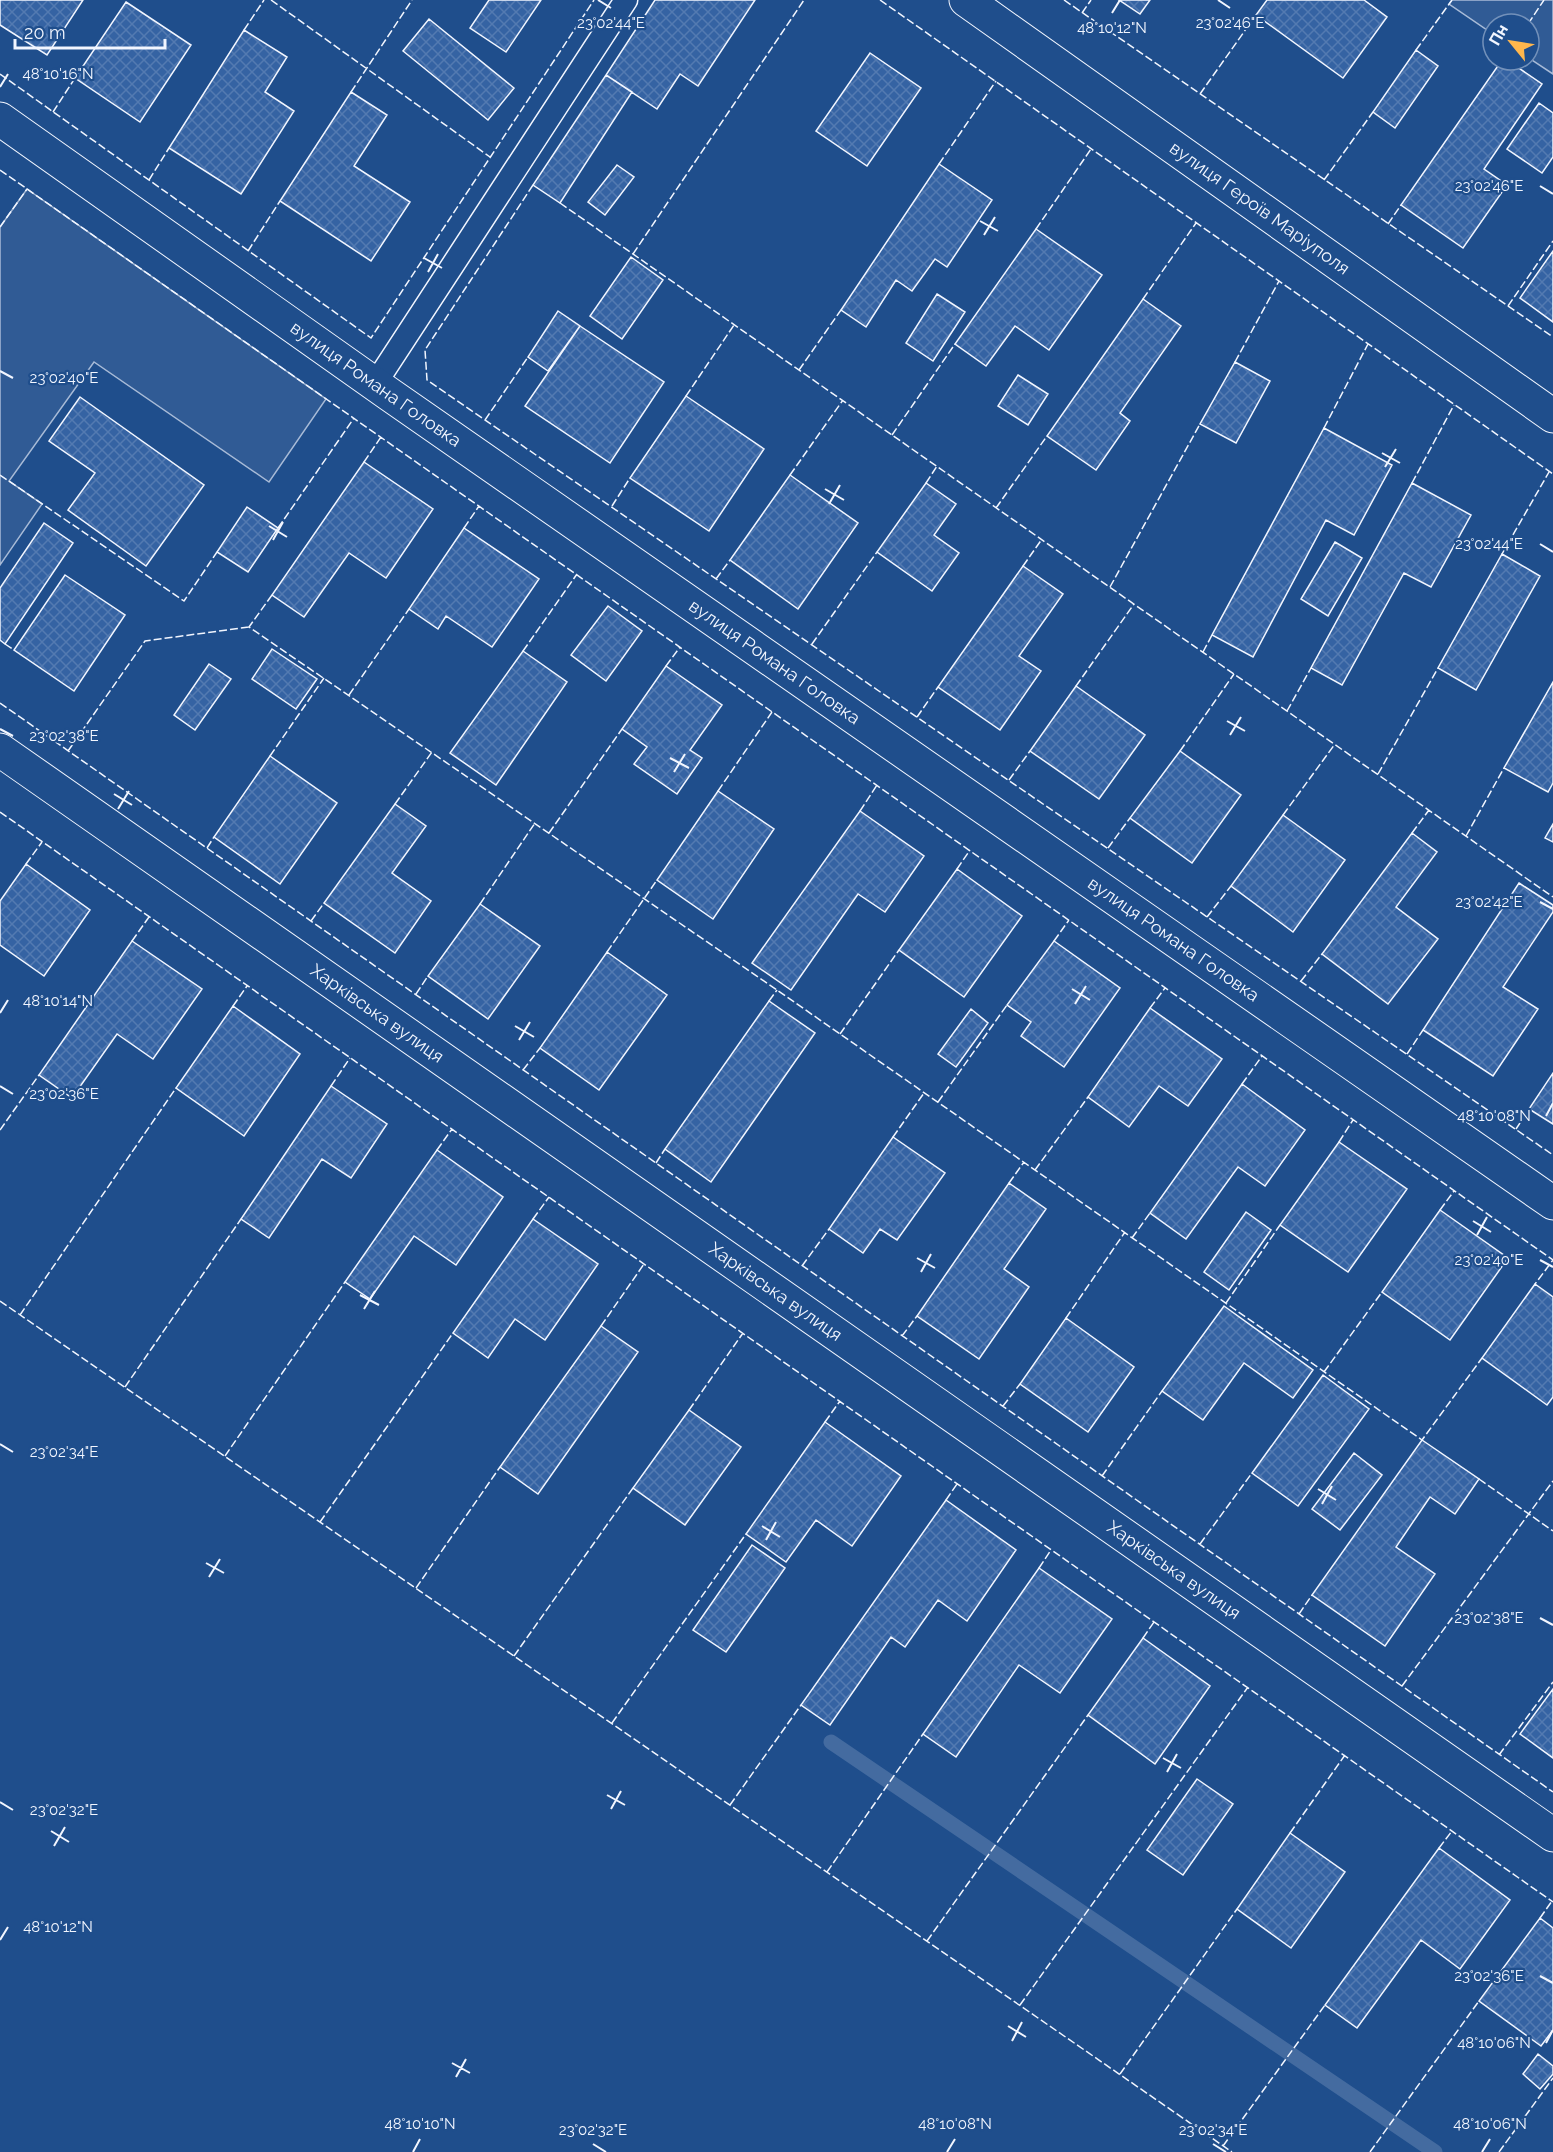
<svg xmlns="http://www.w3.org/2000/svg" width="1553" height="2152" font-family="Raleway,sans-serif">
<defs>
<pattern id="building-cross-hatch" width="8" height="8" patternUnits="userSpaceOnUse" patternTransform="scale(1.5)"><rect width="8" height="8" fill="#3563a3"/><path d="M0 0l8 8M0 8l8-8" fill="none" stroke="#537ab1"/></pattern>
</defs>
<rect width="100%" height="100%" fill="#1f4e8c"/>
<!-- built -->
<path fill="#305b95" stroke="#a8bbd7" stroke-width="1.5" d="M1452,0H1553V74L1529,58V24H1493V34L1449,4Z
M27,189L326,399L269,482L94,362L9,481L42,504L0,565V227Z"/>
<g fill="none" stroke-linecap="round" stroke-linejoin="round">
<!-- stream -->
<path stroke="#446ba0" stroke-width="15" d="M831,1742L1435,2152"/>
</g>
<!-- building -->
<path fill="url(#building-cross-hatch)" stroke="#f2f6ff" stroke-width="1.5" d="M0,0H83L47,55L0,25Z
M489,0H541L506,52L470,28Z
M655,0H755L698,86L680,74L657,109L606,75Z
M1119,0H1150L1140,14Z
M1267,0H1364L1387,17L1343,78L1256,15Z
M126,2L191,45L140,122L75,78Z
M429,19L514,88L488,120L403,51Z
M244,30L287,57L265,92L294,111L241,194L169,148Z
M1416,50L1438,66L1395,128L1373,112Z
M870,53L921,88L867,166L816,131Z
M1502,60H1507L1542,84L1484,169L1507,185L1463,248L1401,205Z
M606,75L632,92L560,203L533,185Z
M351,92L387,115L354,166L410,202L371,261L280,201Z
M1539,103L1553,113V157L1542,173L1507,149Z
M939,164L992,200L947,267L935,259L912,291L896,280L866,327L841,310Z
M617,165L634,177L605,215L588,202Z
M1036,229L1102,275L1049,350L1015,326L986,366L955,344Z
M1553,251V322L1520,298Z
M631,257L663,280L622,339L590,316Z
M937,294L965,312L933,361L906,343Z
M1143,299L1181,326L1120,413L1130,421L1096,470L1047,436Z
M558,311L580,326L548,371L528,357Z
M580,326L664,382L610,463L525,406Z
M1235,362L1270,381L1236,443L1200,424Z
M1018,375L1048,394L1028,425L998,406Z
M686,396L764,449L709,531L630,478Z
M80,397L204,485L146,566L68,510L95,473L49,441Z
M1324,428L1392,465L1354,535L1326,520L1253,657L1212,635Z
M364,462L433,509L386,578L349,553L304,617L272,595Z
M790,475L858,523L798,609L730,560Z
M926,483L956,504L934,535L959,553L932,591L877,552Z
M1412,483L1471,515L1431,587L1404,573L1342,685L1311,668Z
M247,507L278,528L248,572L217,552Z
M44,523L73,543L5,644L0,640V588Z
M464,528L539,579L492,647L446,616L438,629L409,609Z
M1335,542L1362,558L1328,616L1301,599Z
M1502,554L1540,576L1476,690L1438,668Z
M1023,566L1063,594L1019,656L1041,671L1000,730L938,687Z
M65,575L125,615L74,691L14,650Z
M608,606L642,631L606,681L571,655Z
M272,649L317,679L296,709L252,679Z
M523,651L567,682L496,785L450,753Z
M209,664L231,679L195,730L174,715Z
M666,666L722,705L690,750L702,758L677,794L634,764L647,747L622,729Z
M1553,682V783L1548,792L1504,768Z
M1076,686L1145,735L1099,799L1030,751Z
M1180,751L1241,795L1192,863L1130,818Z
M270,756L337,803L280,884L214,837Z
M718,791L774,829L713,919L657,880Z
M395,804L426,826L392,873L431,901L395,953L324,903Z
M860,811L924,856L885,912L858,894L791,990L752,963Z
M1283,815L1345,860L1293,932L1231,886Z
M1553,824V842L1545,838Z
M1412,833L1437,852L1396,907L1438,939L1388,1004L1322,954Z
M26,864L90,910L44,976L0,945V901Z
M957,869L1022,916L964,997L899,950Z
M1519,883L1553,905V912L1503,987L1538,1009L1493,1076L1423,1030Z
M480,904L540,946L488,1019L428,976Z
M132,941L202,989L153,1059L117,1034L72,1098L39,1075Z
M1054,941L1120,988L1064,1067L1021,1036L1031,1022L1007,1005Z
M607,952L667,995L599,1090L540,1048Z
M769,1001L815,1033L711,1182L665,1149Z
M233,1006L300,1054L244,1136L176,1088Z
M1150,1008L1222,1059L1188,1106L1159,1086L1129,1127L1088,1097Z
M971,1009L988,1023L956,1067L938,1054Z
M1553,1073V1124L1529,1109Z
M1242,1084L1305,1130L1265,1186L1238,1167L1186,1239L1150,1213Z
M331,1086L387,1124L351,1178L322,1159L269,1238L241,1219Z
M893,1137L945,1173L897,1240L880,1229L863,1253L829,1229Z
M1339,1142L1407,1189L1348,1272L1280,1225Z
M437,1150L503,1197L456,1265L414,1236L370,1299L345,1282Z
M1009,1183L1046,1209L1004,1269L1029,1287L979,1359L917,1316Z
M1440,1210L1508,1258L1450,1340L1382,1292Z
M1246,1212L1271,1230L1229,1290L1204,1272Z
M533,1219L598,1264L545,1340L515,1319L488,1358L453,1333Z
M1535,1284L1553,1297V1397L1547,1405L1482,1358Z
M1224,1306L1313,1370L1293,1398L1244,1363L1203,1420L1162,1391Z
M1066,1318L1134,1367L1088,1432L1020,1384Z
M601,1326L638,1352L538,1494L500,1467Z
M1323,1375L1369,1409L1298,1506L1252,1473Z
M689,1410L741,1447L685,1525L633,1488Z
M825,1422L901,1476L852,1546L816,1520L786,1562L746,1534Z
M1422,1440L1479,1479L1455,1514L1430,1497L1396,1547L1435,1574L1385,1646L1312,1595Z
M1354,1453L1382,1475L1340,1530L1312,1509Z
M946,1500L1016,1550L967,1621L938,1600L905,1647L891,1637L830,1725L801,1705Z
M752,1545L785,1568L726,1652L693,1630Z
M1039,1568L1112,1619L1060,1693L1019,1665L956,1757L923,1734Z
M1143,1638L1210,1686L1155,1764L1088,1715Z
M1553,1689V1758L1520,1734Z
M1197,1779L1233,1804L1183,1875L1147,1850Z
M1290,1833L1345,1872L1291,1948L1237,1909Z
M1439,1848L1510,1900L1460,1969L1421,1940L1357,2028L1325,2005Z
M1540,1918L1553,1928V2030L1541,2046L1479,2001Z
M1538,2054L1553,2066V2074L1540,2089L1523,2074Z"/>
<g fill="none" stroke-linecap="round" stroke-linejoin="round">
<defs>
<path id="service" d="M375,384L626,0"/>
<g id="minor">
<path id="s1" d="M966,0L1553,416"/>
<path id="s2" d="M0,119L389,394L1553,1203"/>
<path id="s3" d="M0,750L1553,1835"/>
</g>
</defs>
<!-- service casing -->
<use href="#service" stroke="#f2f6ff" stroke-width="25"/>
<!-- minor casing -->
<use href="#minor" stroke="#f2f6ff" stroke-width="35"/>
<!-- service -->
<use href="#service" stroke="#1f4e8c" stroke-width="22"/>
<!-- minor -->
<use href="#minor" stroke="#1f4e8c" stroke-width="33"/>
<!-- fence -->
<path stroke="#f2f6ff" stroke-width="1.5" stroke-dasharray="8 3" stroke-linecap="butt" d="M271,0L490,157
M880,0L1553,474
M1064,0L1553,337
M1082,13L1091,0
M1528,24L1544,0
M244,30L264,0
M1416,50L1452,0
M0,74L371,338L594,0
M351,92L412,0
M1200,94L1256,15
M53,112L75,78
M939,164L996,81
M0,170L1553,1260L1535,1284
M149,180L169,148
M1324,180L1373,112
M533,185L425,350L427,380L1553,1155
M560,203L1553,897
M1388,224L1401,205
M0,227L27,189
M1036,229L1091,149
M248,251L280,201
M633,254L804,0
M1143,299L1196,223
M1508,306L1553,241
M1235,362L1279,281
M799,370L841,310
M686,396L734,325
M485,420L528,357
M1324,428L1368,344
M892,435L955,344
M364,462L381,437
M0,475L184,601L217,552
M790,475L843,400
M926,483L937,466
M1412,483L1454,405
M612,506L630,478
M996,508L1047,436
M278,528L354,418
M464,528L479,506
M1502,554L1549,472
M1023,566L1042,539
M716,579L730,560
M1110,587L1200,424
M272,595L249,627L777,990L1422,1440L1482,1358
M5,644L14,650
M812,644L877,552
M523,651L577,574
M1203,652L1212,635
M666,666L680,647
M1076,686L1134,604
M349,695L409,609
M0,703L1553,1792
M1287,711L1311,668
M917,717L938,687
M68,751L145,641L249,627
M1180,751L1234,674
M270,756L324,678
M1378,774L1438,668
M1009,780L1030,751
M718,791L772,712
M395,804L432,752
M860,811L877,785
M0,812L1553,1902
M1283,815L1335,744
M549,833L622,729
M1412,833L1429,810
M1466,836L1504,768
M207,848L214,837
M1108,848L1130,818
M26,864L42,842
M957,869L970,850
M480,904L535,823
M1207,917L1231,886
M311,921L324,903
M132,941L149,917
M1054,941L1069,920
M607,952L657,880
M1301,981L1322,954
M416,994L428,976
M769,1001L777,990
M233,1006L247,986
M1150,1008L1165,988
M840,1034L899,950
M1407,1054L1423,1030
M523,1070L540,1048
M1242,1084L1262,1056
M331,1086L350,1058
M938,1102L1007,1005
M1516,1129L1529,1109
M0,1130L39,1075
M893,1137L924,1093
M1339,1142L1353,1120
M437,1150L452,1129
M656,1163L665,1149
M1035,1170L1088,1097
M1009,1183L1024,1162
M1440,1210L1454,1191
M533,1219L549,1197
M1132,1238L1150,1213
M802,1266L829,1229
M0,1301L1232,2152
M1226,1303L1280,1225
M20,1315L176,1088
M1066,1318L1125,1232
M601,1326L644,1264
M902,1336L917,1316
M1324,1372L1382,1292
M125,1387L241,1219
M1003,1406L1020,1384
M689,1410L743,1333
M825,1422L840,1401
M225,1456L345,1282
M1102,1476L1162,1391
M1479,1479L1553,1531
M946,1500L957,1484
M320,1522L453,1333
M1200,1544L1252,1473
M1039,1568L1051,1550
M416,1588L500,1467
M1299,1614L1312,1595
M1143,1638L1154,1622
M514,1656L633,1488
M1402,1686L1553,1481
M612,1723L746,1534
M1499,1755L1553,1682
M730,1805L801,1705
M1290,1833L1345,1755
M1439,1848L1452,1831
M827,1872L923,1734
M1540,1918L1552,1901
M927,1941L1088,1715
M1020,2005L1248,1687
M1120,2074L1237,1909
M1223,2146L1325,2005
M1370,2152L1479,2001
M1499,2152L1553,2078"/>
</g>
<!-- ticks -->
<path fill="none" stroke="#f2f6ff" stroke-width="2" d="M598,0L611,8M1218,0L1230,8M1112,13L1120,0M0,87L8,74M1540,186L1553,194M980,221L998,231M984,235L995,217M424,258L442,268M428,272L438,254M0,371L13,378M1382,453L1400,463M1385,467L1396,449M825,489L844,500M829,504L840,485M269,526L287,537M273,540L283,522M1540,544L1553,552M1227,721L1245,731M0,729L13,736M1230,735L1241,717M670,758L689,768M674,772L685,754M114,794L132,805M118,809L129,791M1540,902L1553,909M1072,989L1090,1000M1075,1004L1086,986M0,1013L8,1000M515,1026L534,1037M519,1040L530,1022M0,1086L13,1094M1546,1116L1553,1103M1473,1221L1491,1232M1477,1235L1487,1217M917,1258L935,1268M1540,1260L1553,1267M921,1272L931,1254M360,1295L379,1305M364,1309L375,1291M0,1444L13,1452M1318,1489L1336,1500M1322,1504L1332,1486M762,1526L780,1537M766,1540L776,1522M206,1563L224,1573M209,1577L220,1559M1540,1618L1553,1625M1163,1758L1181,1768M1167,1772L1177,1754M607,1795L625,1805M0,1802L13,1810M611,1809L621,1791M51,1831L69,1842M54,1846L65,1827M0,1940L8,1927M1540,1976L1553,1983M1008,2026L1026,2037M1012,2041L1022,2022M1546,2043L1553,2030M452,2063L470,2073M456,2077L466,2059M593,2144L606,2152M1213,2144L1226,2152M413,2152L420,2139M947,2152L955,2139M1482,2152L1490,2139"/>
<g text-anchor="middle" stroke-width="4.5" stroke-linejoin="round" paint-order="stroke">
<!-- street labels -->
<g font-size="18" fill="#f2f6ff" stroke="#1f4e8c">
<text dy="6" stroke="none"><textPath href="#s1" startOffset="360">вулиця Героїв Маріуполя</textPath></text>
<text dy="6" stroke="none"><textPath href="#s2" startOffset="460">вулиця Романа Головка</textPath></text>
<text dy="6" stroke="none"><textPath href="#s2" startOffset="946">вулиця Романа Головка</textPath></text>
<text dy="6" stroke="none"><textPath href="#s2" startOffset="1432">вулиця Романа Головка</textPath></text>
<text dy="6" stroke="none"><textPath href="#s3" startOffset="460">Харківська вулиця</textPath></text>
<text dy="6" stroke="none"><textPath href="#s3" startOffset="946">Харківська вулиця</textPath></text>
<text dy="6" stroke="none"><textPath href="#s3" startOffset="1432">Харківська вулиця</textPath></text>
</g>
</g>
<g font-size="15" text-anchor="middle" fill="#f2f6ff" stroke="#1f4e8c" stroke-width="4.5" stroke-linejoin="round" paint-order="stroke">
<text x="611" y="28">23°02'44"E</text>
<text x="1230" y="28">23°02'46"E</text>
<text x="1112" y="33">48°10'12"N</text>
<text x="58" y="79">48°10'16"N</text>
<text x="1489" y="191">23°02'46"E</text>
<text x="64" y="383">23°02'40"E</text>
<text x="1489" y="549">23°02'44"E</text>
<text x="64" y="741">23°02'38"E</text>
<text x="1489" y="907">23°02'42"E</text>
<text x="58" y="1006">48°10'14"N</text>
<text x="64" y="1099">23°02'36"E</text>
<text x="1494" y="1121">48°10'08"N</text>
<text x="1489" y="1265">23°02'40"E</text>
<text x="64" y="1457">23°02'34"E</text>
<text x="1489" y="1623">23°02'38"E</text>
<text x="64" y="1815">23°02'32"E</text>
<text x="58" y="1932">48°10'12"N</text>
<text x="1489" y="1981">23°02'36"E</text>
<text x="1494" y="2048">48°10'06"N</text>
<text x="420" y="2129">48°10'10"N</text>
<text x="955" y="2129">48°10'08"N</text>
<text x="1490" y="2129">48°10'06"N</text>
<text x="593" y="2135">23°02'32"E</text>
<text x="1213" y="2135">23°02'34"E</text>
</g>
<!-- north arrow -->
<g transform="translate(1511 42) rotate(300)"><circle r="28" fill="#1f4e8c" stroke="#7391ba" stroke-width="1.5"/>
<path d="M0-4.5L10 22L0 15L-10 22Z" fill="#ffb74d"/>
<text y="-9" font-size="16" font-weight="bold" text-anchor="middle" fill="#f2f6ff">Пн</text>
</g>
<!-- scale -->
<path d="M15 39v9h150v-9" fill="none" stroke="#f2f6ff" stroke-width="3"/>
<text x="24" y="39" font-size="18" fill="#f2f6ff" stroke="#1f4e8c" stroke-width="4.5" paint-order="stroke">20 m</text>
</svg>
